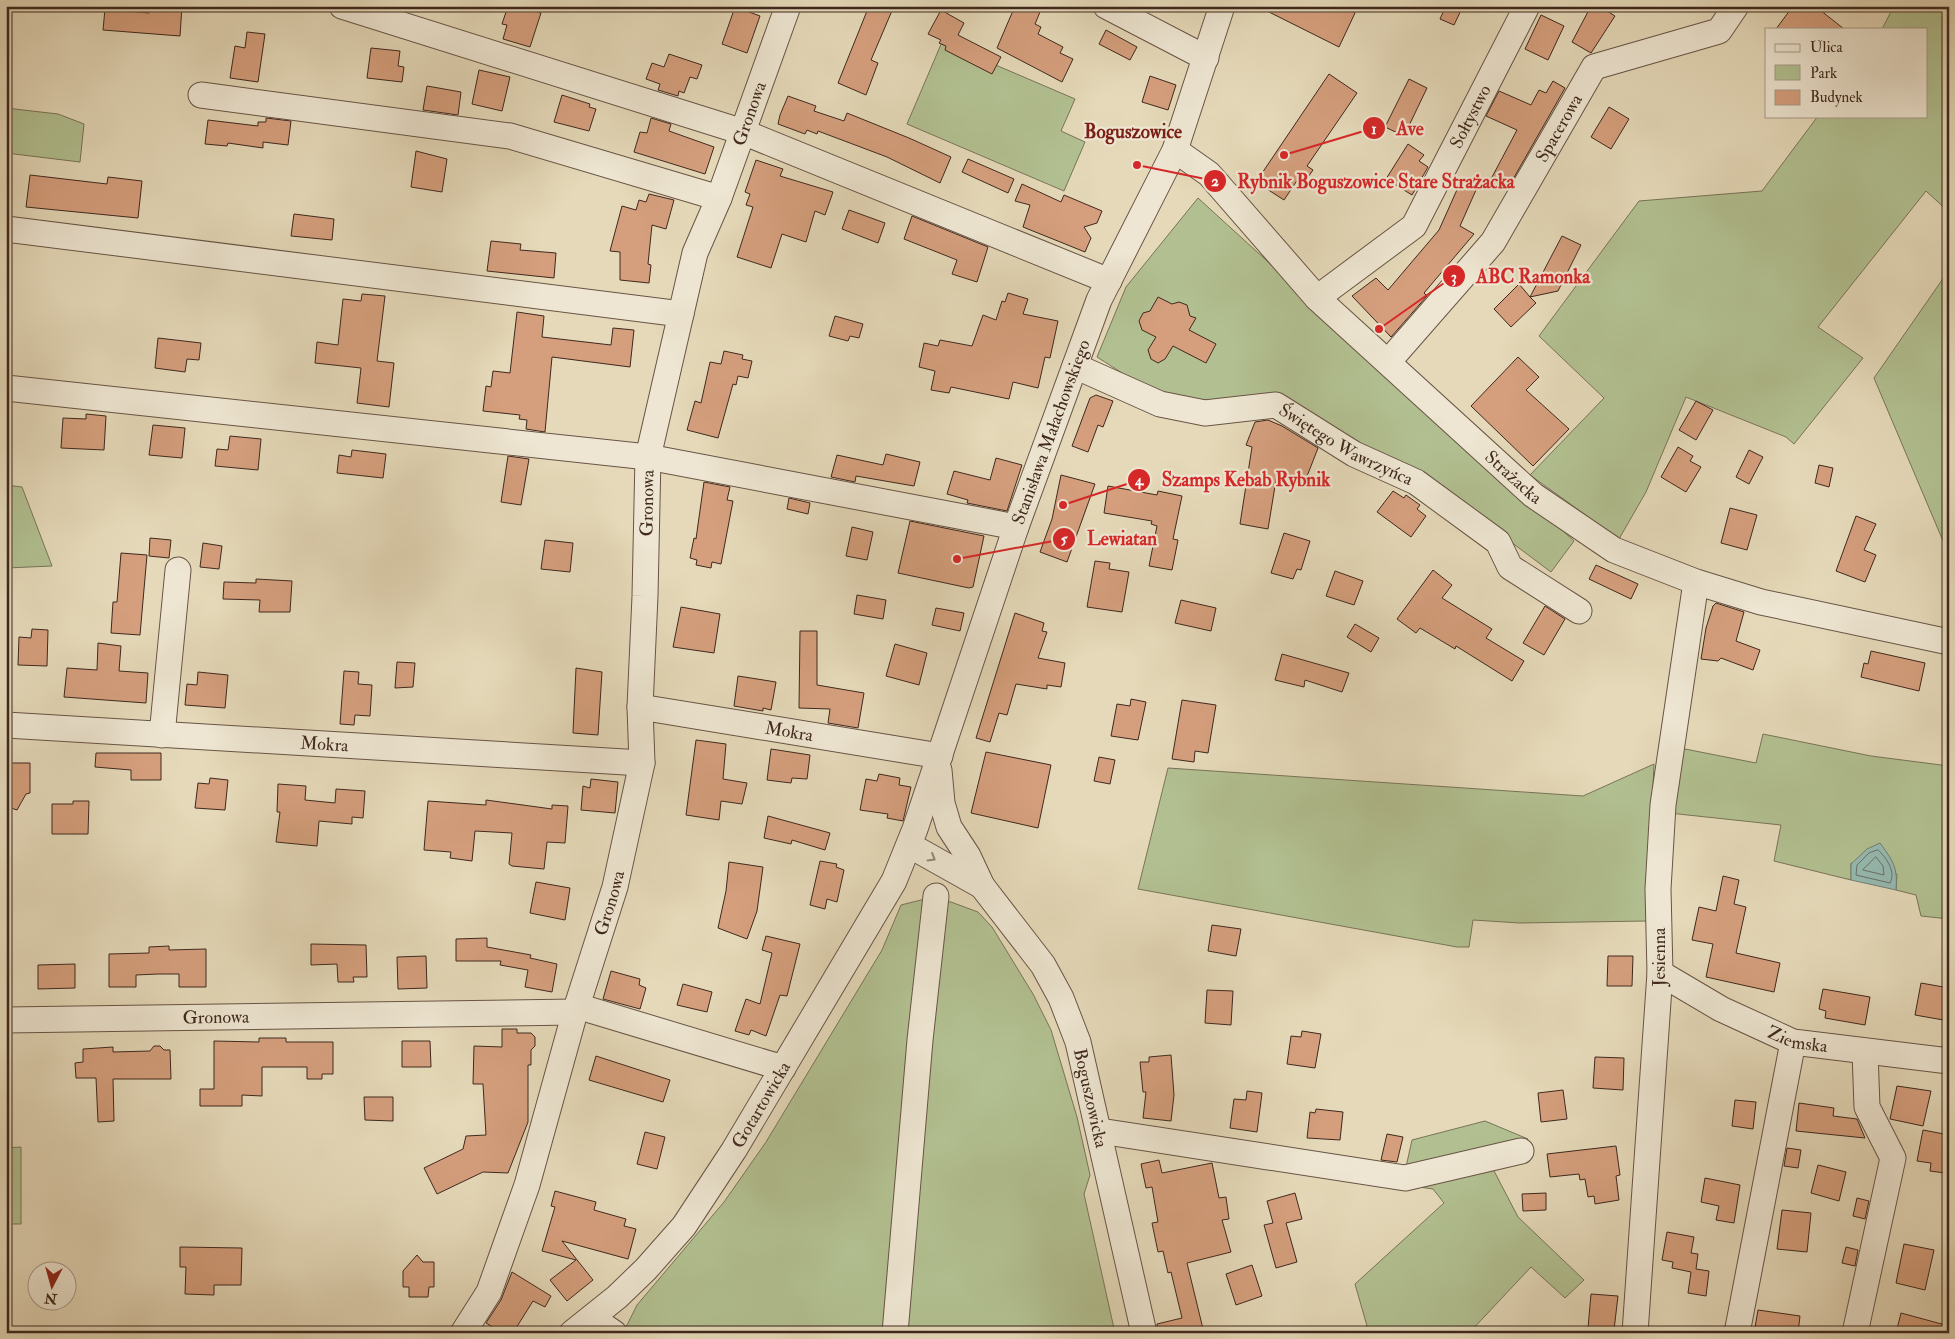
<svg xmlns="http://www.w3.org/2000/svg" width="1955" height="1339" font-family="'IM FELL Double Pica',serif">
<rect width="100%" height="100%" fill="#e5d9b9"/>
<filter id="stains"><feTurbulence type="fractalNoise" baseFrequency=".004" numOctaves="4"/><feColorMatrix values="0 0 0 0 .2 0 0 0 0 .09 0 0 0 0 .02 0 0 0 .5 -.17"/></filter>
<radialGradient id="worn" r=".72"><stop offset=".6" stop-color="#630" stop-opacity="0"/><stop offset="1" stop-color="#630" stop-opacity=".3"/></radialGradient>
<!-- green -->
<path fill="#b2c091" stroke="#787458" d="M1894,6H1949V212L1926,191L1818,327L1863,358L1794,444L1786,437L1686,397L1646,492L1619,539L1530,475L1604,398L1539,336L1639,201L1762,191L1818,116H1926V29H1882Z
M942,42L1075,99L1061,131L1085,142L1064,191L907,124Z
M6,108L58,114L84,124L80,162L6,153Z
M1198,198L1574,541L1551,572L1451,497L1325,425L1195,403L1152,392L1097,357L1126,287Z
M1949,270V555L1874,378Z
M6,485L22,487L52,566L6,568Z
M1763,734L1871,756L1949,766V919L1921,916L1916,895L1896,890L1897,874L1851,863V880L1774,861L1781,825L1669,813L1680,748L1756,763Z
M1654,764L1647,921L1520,923L1473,920L1469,947H1457L1138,889L1168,768L1583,796Z
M925,899L951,902L978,912L992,927L1033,994L1051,1030L1077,1117L1090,1175L1084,1194L1115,1333H643L626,1327L637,1305L724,1202L766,1142L882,950L901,905Z
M1485,1121L1528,1139L1406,1167L1412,1140Z
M21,1147V1224H6V1148Z
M1493,1169L1518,1217L1584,1280L1565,1298L1531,1267L1469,1333H1369L1355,1284L1444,1203L1433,1189L1405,1185Z"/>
<!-- water -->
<path fill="#96bab1" stroke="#738076" d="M1880,843C1893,861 1898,867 1896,890L1851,880V864L1867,849Z"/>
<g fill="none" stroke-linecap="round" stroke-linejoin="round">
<!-- shore -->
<path stroke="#6a7168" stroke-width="1" d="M1878,850C1887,858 1896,872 1890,883L1856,875L1857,865L1869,853Z
M1876,857L1883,866L1884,875L1863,870Z"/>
</g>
<!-- building -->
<path fill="#d59f7d" stroke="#3f281e" d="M149,6H182L180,36L103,30L105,9L149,13Z
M508,6H518L541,13L530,47L503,39L507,25L502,24Z
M869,6H894L871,60L878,63L866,95L838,83Z
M1015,6H1027L1040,12L1035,24L1041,27L1038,34L1063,47L1060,53L1073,59L1062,82L997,48Z
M1257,6H1341L1355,13L1339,47Z
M1446,6H1463L1454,25L1440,19Z
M1591,6H1599L1615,16L1591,53L1572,42Z
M1793,6H1815L1844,29H1776Z
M735,7L760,16L747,53L722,44Z
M941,10L964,23L958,35L1001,57L992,74L945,50L946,46L939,43L941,40L928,34Z
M1541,15L1564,26L1548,60L1525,49Z
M1106,30L1137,47L1130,60L1099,44Z
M247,32L265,34L258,82L230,78L235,46L245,48Z
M371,48L400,51L398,66L404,67L402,82L367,78Z
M669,54L702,65L697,79L690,77L684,93L679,91L678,96L658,90L660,84L646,79L652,63L664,67Z
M479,70L510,77L502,111L472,104Z
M1329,74L1357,93L1307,166L1313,170L1304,183L1298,179L1284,200L1256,182Z
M1150,76L1176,85L1168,110L1142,102Z
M1409,79L1427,88L1404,136L1385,127Z
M1553,81L1565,88L1508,188L1491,179L1517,130L1486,116L1499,91L1531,105L1539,90L1546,93Z
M427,86L461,92L458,115L423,110Z
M562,95L590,104L589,107L596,109L589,131L554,122Z
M788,96L816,106L814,111L844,121L847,113L909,138L951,157L940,183L887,157L818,131L817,134L807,130L805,134L778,124L780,115Z
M1609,107L1629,119L1611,149L1591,137Z
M266,118L291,121L288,145L263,142V148L228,143L227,146L205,144L208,120L258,126V122H266Z
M651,118L671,124L669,131L714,147L705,174L634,152L640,132L647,133Z
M1408,144L1424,155L1419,161L1428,167L1412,195L1386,179Z
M416,151L447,159L442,192L411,187Z
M968,159L1014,179L1008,193L962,172Z
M756,160L783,169L780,176L833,192L825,215L815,211L806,242L782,234L771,268L737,257L753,207L746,205L750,194L745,192Z
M30,175L107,184L108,177L142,181L138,218L26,207Z
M1460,183L1476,190L1460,226L1474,234L1424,293L1427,296L1391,337L1352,296L1376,278L1388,290L1439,230Z
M1022,184L1061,202L1064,195L1102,211L1097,223L1084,227L1091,238L1085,252L1023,227L1030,205L1015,201Z
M649,194L674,200L666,229L652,225L648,264L651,265L649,283L620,280V252L610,251L622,206L636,210L639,200L646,202Z
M849,210L885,223L878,243L842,229Z
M294,214L334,219L332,240L291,236Z
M912,216L988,247L977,282L952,274L957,260L904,239Z
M1562,236L1581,245L1558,291L1530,297L1536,303L1511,327L1494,309L1519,284L1530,297Z
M491,241L521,244L520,250L556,253L554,278L487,271Z
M1008,293L1028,299L1023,314L1058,321L1050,358L1045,357L1038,388L1013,382L1009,399L951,387L949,393L931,390L935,371L919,367L924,343L938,346L940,340L972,346L983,315L996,320L1002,301L1005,302Z
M362,294L385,296L377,361L394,363L389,407L357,403L361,368L315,363L317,342L338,345L343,299L361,301Z
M1158,297L1172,304L1179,302L1187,305L1190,316L1196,318L1189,330L1216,344L1206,363L1173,346L1165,359L1158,363L1151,359L1148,350L1156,337L1142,330L1139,321L1143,313L1150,311Z
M517,312L544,316L542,337L611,345L613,328L634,330L630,367L552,357L545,432L526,429L527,420L519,419L520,415L483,411L486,386L491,387L493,371L510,373Z
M835,316L863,324L859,338L850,336L848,341L829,336Z
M158,338L201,343L199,360L187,359L185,372L155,368Z
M724,351L743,355L742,359L752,361L748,378L738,376L736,385L733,384L718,438L687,430L695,401L701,403L710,362L721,364Z
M1518,357L1539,377L1526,390L1569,429L1533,466L1471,406Z
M1096,395L1113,401L1103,427L1098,425L1088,452L1072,446L1090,398Z
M1696,401L1713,410L1696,440L1679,430Z
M86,414L106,416L104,450L61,448L63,418L86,419Z
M1268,420L1282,426L1318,448L1304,484L1277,474L1268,529L1240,524L1252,447L1246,445L1255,422Z
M153,425L185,428L182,458L149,455Z
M230,436L261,439L258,470L215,466L217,449L228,450Z
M1678,447L1693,456L1690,461L1701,467L1686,492L1661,477Z
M352,450L386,454L383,478L337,473L339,455L351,457Z
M1749,450L1763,457L1749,484L1736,477Z
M886,454L920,462L914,486L856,476L855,482L831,477L837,455L883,465Z
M508,456L529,459L521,505L501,502Z
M996,458L1022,465L1007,511L967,503L968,500L947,494L954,471L990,480Z
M1819,465L1833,468L1829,487L1815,483Z
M1061,475L1095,484L1067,562L1040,552L1052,519Z
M704,482L730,487L727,500L733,501L721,564L712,562L711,568L696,565L697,560L690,558L694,538L696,539Z
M1108,486L1157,495L1158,491L1182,496L1173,539L1178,540L1172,570L1149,566L1157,526L1151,524L1152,521L1104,513Z
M1393,491L1404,498L1406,495L1420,505L1417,509L1426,516L1411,537L1377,512Z
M789,498L810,503L808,514L787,509Z
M1730,508L1757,515L1747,550L1721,543Z
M1856,516L1876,524L1864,550L1876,555L1865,582L1836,571Z
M910,521L984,536L973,587L969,588L898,573Z
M852,527L873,532L867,560L846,556Z
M1284,533L1310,541L1301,570L1297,569L1293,579L1271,573Z
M150,538L171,540L169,558L149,556Z
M545,540L573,543L570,572L541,569Z
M203,543L222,546L219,569L200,567Z
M121,553L147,555L140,635L111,633L113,602H117Z
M1095,561L1110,563L1109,569L1129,572L1122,612L1087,607Z
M1596,565L1638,584L1631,599L1589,579Z
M1433,570L1452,585L1442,598L1492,629L1486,638L1524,661L1512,681L1456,646L1455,649L1420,628L1416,633L1397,619Z
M1335,571L1363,581L1354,605L1326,596Z
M256,579L292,581L290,612H259L260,600L223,599L224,582L256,583Z
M857,595L886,600L883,619L854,614Z
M1181,600L1216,608L1211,631L1175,623Z
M1716,603L1744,612L1736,641L1760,650L1753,670L1721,658L1718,661L1701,659L1706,628L1713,606Z
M1545,606L1565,619L1544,655L1523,643Z
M681,607L720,614L714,653L673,647Z
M936,608L964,613L960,631L932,625Z
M1015,613L1044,623L1042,631L1047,632L1038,658L1065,663L1061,687L1047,685V689L1016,684L1007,715L999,713L990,742L976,738Z
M1355,624L1379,638L1371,652L1347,637Z
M32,629L48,630L47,666L18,665L19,637L31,638Z
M800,631H817V685L864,693L858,728L828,723L830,709L799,708Z
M98,643L121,646L119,671L148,673L146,703L64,697L67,668L97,670Z
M895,644L927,653L919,685L886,676Z
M1871,651L1925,663L1919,691L1861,677L1864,663L1868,664Z
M1282,654L1349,673L1342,692L1305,680L1304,687L1275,680Z
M397,662L415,663L413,687L395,688Z
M576,668L602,672L598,735L573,733Z
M344,671L359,672L358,684L372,685L370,716L355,715L354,725L340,724Z
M198,672L228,675L225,708L185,705L187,684L197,685Z
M738,676L776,682L771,710L763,708V711L734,706Z
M1131,699L1146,702L1138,740L1111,736L1117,704L1130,706Z
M1182,700L1216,705L1208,753L1195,751L1194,762L1172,759Z
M696,740L726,744L723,779L747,783L742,804L721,801L719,820L686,815Z
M771,749L810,755L807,779L792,778L791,783L767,780Z
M986,752L1051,765L1038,828L971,813Z
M96,753H161V780H131V770L95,767Z
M1099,757L1115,760L1110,784L1094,781Z
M6,763H30V793L26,794L17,810L11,808L6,804Z
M879,774L900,778L899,785L911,787L903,821L887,818L888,814L860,810L866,779L877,781Z
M210,778L228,780L225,810L195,808L198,783L209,784Z
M591,779L618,782L615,813L581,810L583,786L590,788Z
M278,784L306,786L305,800L335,803L336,789L365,791L363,818L352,817V824L319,821L317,846L276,842L280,812H277Z
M486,800L552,809V805L568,806L565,843L547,842L544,869L512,866L509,864L512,833L475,831L472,861L450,858L451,852L424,850L428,801L486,805Z
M73,801H89L88,834H52V804H73Z
M768,816L830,833L825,850L792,840L791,844L764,838Z
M820,861L837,864L836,867L844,870L837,902L827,899L825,909L810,905Z
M729,862L763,867L757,911L747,939L718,928L726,891Z
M1723,876L1739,880L1734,904L1746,907L1736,953L1780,963L1774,992L1706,977L1713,944L1692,940L1699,907L1716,911Z
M536,882L570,888L565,920L530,913Z
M1212,925L1241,929L1236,956L1208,951Z
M766,936L800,944L787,996L780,995L766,1036L751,1030L749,1035L735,1031L746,999L760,1004L772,953L762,950Z
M487,938V947L531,955L530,958L557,964L552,992L525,987L528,970L500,965L501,961H456V939Z
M311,944L366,945L367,977H353L354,982H338L337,964L311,965Z
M169,946V950L206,949V987H179V974H158L136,975V987H109V954L149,953V947Z
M426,956L427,988L398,989L397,957Z
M1608,956H1633L1632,986H1607Z
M75,964V988L38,989V965Z
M611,971L640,979L639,985L646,988L640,1009L603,999Z
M1921,983L1949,988V1021L1915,1015Z
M683,984L712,992L707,1012L677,1005Z
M1823,989L1870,997L1865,1025L1825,1018L1826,1011L1819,1009Z
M1207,990L1233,991L1231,1025L1205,1023Z
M502,1029H517V1033H531L535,1037V1046L531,1050V1065H528V1122L508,1173L483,1172L437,1194L424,1168L463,1149L466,1136L486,1135L483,1084H473L474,1046L502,1047Z
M1302,1031L1321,1034L1315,1068L1287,1064L1291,1036L1301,1037Z
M259,1038H286V1042H333V1074H322V1079H307V1067H262V1096L242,1095V1106H200V1089H214V1041L259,1042Z
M402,1041H430L431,1067H402Z
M154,1046H160L164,1050H170L171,1079H113L114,1121L98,1122L96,1078H76L75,1063L83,1062V1049L113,1047V1052L150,1051Z
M1171,1055L1174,1095L1171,1121L1143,1118L1146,1092H1143L1140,1062H1149V1057Z
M596,1056L670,1080L663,1102L589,1080Z
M1595,1057L1624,1058L1623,1090L1593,1088Z
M1897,1086L1931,1091L1923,1126L1890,1119Z
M1563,1090L1567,1119L1541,1122L1538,1093Z
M1247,1091L1262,1093L1257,1132L1230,1128L1234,1099L1246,1100Z
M364,1097H393V1121L365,1120Z
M1735,1100L1756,1102L1753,1129L1732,1126Z
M1799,1103L1834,1108L1833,1116L1857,1119L1865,1138L1796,1131Z
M1316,1109L1343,1112L1340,1140L1307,1138L1310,1112L1315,1113Z
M1923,1130L1949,1135V1169H1945V1173L1930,1171L1931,1163L1917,1161Z
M645,1132L665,1137L657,1169L637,1164Z
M1387,1134L1403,1137L1397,1162L1381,1160Z
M1616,1146L1620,1175L1616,1176L1619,1200L1595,1204L1594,1196L1588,1197L1585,1179L1580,1180L1579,1174L1550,1177L1547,1154Z
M1787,1148L1801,1150L1798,1168L1784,1166Z
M1159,1160L1162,1173L1212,1163L1219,1198L1226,1197L1229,1219L1222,1220L1231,1252L1187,1263L1204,1333H1158L1157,1324L1182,1318L1171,1272L1168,1273L1163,1251L1158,1252L1152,1223L1158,1222L1152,1187L1146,1188L1141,1164Z
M1818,1165L1846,1172L1839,1201L1811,1193Z
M1705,1178L1740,1185L1734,1223L1716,1220L1719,1206L1701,1202Z
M555,1191L596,1202L594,1210L626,1219L624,1226L636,1229L628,1259L562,1241L593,1280L567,1301L550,1280L576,1260L542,1251L555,1207L551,1206Z
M1295,1193L1302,1219L1286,1223L1297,1262L1276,1268L1264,1225L1273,1223L1267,1201Z
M1546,1193V1210L1523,1211L1522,1194Z
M1857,1198L1869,1201L1865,1219L1853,1216Z
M1782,1210L1811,1213L1807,1252L1777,1249Z
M1667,1232L1694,1237L1691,1253L1698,1254L1696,1269L1709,1271L1706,1296L1688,1293L1691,1272L1672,1268L1673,1262L1662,1260Z
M1904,1244L1934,1250L1925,1290L1896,1283Z
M180,1247L242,1248L241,1285H214V1295L185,1294L186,1267H180Z
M1846,1247L1858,1250L1855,1266L1842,1263Z
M417,1255L423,1262H434V1287H429L428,1297H409V1287H403V1271Z
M1252,1265L1262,1296L1236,1305L1226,1274Z
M512,1272L551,1296L545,1307L533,1301L513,1333H502L486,1323L501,1300Z
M1591,1294L1618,1296L1614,1330L1588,1328Z
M1758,1310L1800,1316L1798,1333H1754Z
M1901,1313L1949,1326V1333H1896Z"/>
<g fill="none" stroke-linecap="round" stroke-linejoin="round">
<defs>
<g id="minor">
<path d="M342,6L743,132L1109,281"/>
<path d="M1106,6L1206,58"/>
<path d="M201,95L510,136L719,198"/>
<path id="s1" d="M1175,150L1209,174L1317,298L1533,495L1614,550L1696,582L1761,602L1949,642"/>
<path d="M6,229L681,314"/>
<path id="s2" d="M1317,298L1414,226L1527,6"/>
<path id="s3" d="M1388,362L1493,242L1594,67L1719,31L1736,6"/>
<path id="s4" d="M1075,366L1160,404L1205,413L1276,405L1354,454L1416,482L1498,542L1510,567L1579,611"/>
<path d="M6,388L648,457L1016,527"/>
<path id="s5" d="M640,707L940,756"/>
<path id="s6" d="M6,725L642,763"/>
<path d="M162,735L178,570"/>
<path id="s7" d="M939,770L942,803L949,827L968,856L982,886L1043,965L1061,998L1078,1042L1144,1333"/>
<path d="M909,845L982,886"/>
<path id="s8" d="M1660,973L1721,1009L1793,1042L1949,1061"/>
<path d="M577,1006L783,1068"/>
<path id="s9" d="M6,1020L575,1012"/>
<path d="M1100,1131L1405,1178L1521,1151"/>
<path d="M592,1318L614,1333"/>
<path id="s10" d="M463,1333L489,1292L527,1185L575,1012L615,887L642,763L640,707L645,596L648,457L695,253L719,198L788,6"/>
<path id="s11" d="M572,1333L617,1297L646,1269L684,1226L734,1150L894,881L915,829L1016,527L1099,300L1175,150L1222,6"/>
<path d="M895,1333L920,1040L936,896"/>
<path d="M1635,1333L1660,973L1658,889L1663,805L1696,582"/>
<path d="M1737,1333L1793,1042"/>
<path d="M1855,1333L1893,1158L1867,1107L1865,1052"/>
</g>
</defs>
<!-- minor casing -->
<use href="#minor" stroke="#685445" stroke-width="27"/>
<!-- minor -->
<use href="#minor" stroke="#eee6d2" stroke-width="25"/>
</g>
<!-- one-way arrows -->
<defs><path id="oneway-chevron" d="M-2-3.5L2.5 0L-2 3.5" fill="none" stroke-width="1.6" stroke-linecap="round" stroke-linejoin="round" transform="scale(1.25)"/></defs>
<use stroke="#968778" href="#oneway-chevron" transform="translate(932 858) rotate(31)"/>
<g text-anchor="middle" stroke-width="4.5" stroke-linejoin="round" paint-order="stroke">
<!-- street labels -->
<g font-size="18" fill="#3f281e" stroke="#eee6d2">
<text dy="6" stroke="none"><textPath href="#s10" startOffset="1265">Gronowa</textPath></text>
<text dy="6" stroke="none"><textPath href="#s2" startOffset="244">Sołtystwo</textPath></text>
<text dy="6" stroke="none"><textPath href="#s3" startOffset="291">Spacerowa</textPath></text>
<text dy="6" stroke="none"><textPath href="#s11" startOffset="1035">Stanisława Małachowskiego</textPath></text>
<text dy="6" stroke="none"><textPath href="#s4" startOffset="291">Świętego Wawrzyńca</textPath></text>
<text dy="6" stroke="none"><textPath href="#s1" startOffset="472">Strażacka</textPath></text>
<text dy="6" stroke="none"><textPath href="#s10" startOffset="860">Gronowa</textPath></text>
<text dy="6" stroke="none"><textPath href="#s5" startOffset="151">Mokra</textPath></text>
<text dy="6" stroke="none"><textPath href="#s6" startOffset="319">Mokra</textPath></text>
<text dy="6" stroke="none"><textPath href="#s10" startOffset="456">Gronowa</textPath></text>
<text transform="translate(1659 957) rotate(-90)" y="6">Jesienna</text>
<text dy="6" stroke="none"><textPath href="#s9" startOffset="210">Gronowa</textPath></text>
<text dy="6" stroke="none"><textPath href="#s8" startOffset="154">Ziemska</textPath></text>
<text dy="6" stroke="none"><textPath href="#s7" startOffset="368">Boguszowicka</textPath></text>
<text dy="6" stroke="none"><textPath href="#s11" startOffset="299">Gotartowicka</textPath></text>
</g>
<!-- neighbourhood labels -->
<g font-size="19" font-weight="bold" fill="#7a1f14" stroke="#eee6d2">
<text x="1133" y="138">Boguszowice</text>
</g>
</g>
<!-- callouts -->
<path fill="none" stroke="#d62828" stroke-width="2" d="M1284 155L1374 128M1137 165L1215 181M1379 329L1454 276M1063 505L1139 480M957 559L1064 539"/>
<g fill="#d62828" stroke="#eee6d2" stroke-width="2">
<circle cx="1284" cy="155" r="5"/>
<circle cx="1137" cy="165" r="5"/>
<circle cx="1379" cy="329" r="5"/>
<circle cx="1063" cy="505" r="5"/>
<circle cx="957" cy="559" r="5"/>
<circle cx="1374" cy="128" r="12"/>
<circle cx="1215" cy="181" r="12"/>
<circle cx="1454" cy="276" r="12"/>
<circle cx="1139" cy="480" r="12"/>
<circle cx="1064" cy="539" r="12"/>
</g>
<g font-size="15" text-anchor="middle" font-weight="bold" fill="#fff">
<text x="1374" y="134">1</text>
<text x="1215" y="186">2</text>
<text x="1454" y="282">3</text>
<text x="1139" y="485">4</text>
<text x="1064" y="544">5</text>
</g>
<g font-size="19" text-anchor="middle" font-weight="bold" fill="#d62828" stroke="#eee6d2" stroke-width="4.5" stroke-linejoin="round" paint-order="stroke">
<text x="1410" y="135">Ave</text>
<text x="1376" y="188">Rybnik Boguszowice Stare Strażacka</text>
<text x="1533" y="283">ABC Ramonka</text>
<text x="1246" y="486">Szamps Kebab Rybnik</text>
<text x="1122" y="545">Lewiatan</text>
</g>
<!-- margin -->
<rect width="1955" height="1339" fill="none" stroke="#e5d9b9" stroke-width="25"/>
<rect x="8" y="8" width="1940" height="1324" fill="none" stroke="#3f281e" stroke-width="2.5"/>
<rect x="12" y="12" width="1930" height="1314" fill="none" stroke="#3f281e"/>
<!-- legend -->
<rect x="1765" y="28" width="162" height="90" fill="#eee6d2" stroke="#a89a8a"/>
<rect x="1775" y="44" width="25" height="8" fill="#eee6d2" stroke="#a89a8a"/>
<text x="1810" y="52" font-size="15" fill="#3f281e">Ulica</text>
<rect x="1775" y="65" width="25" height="15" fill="#b2c091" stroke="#a89a8a"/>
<text x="1810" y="78" font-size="15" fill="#3f281e">Park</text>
<rect x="1775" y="90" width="25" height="15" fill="#d59f7d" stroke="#a89a8a"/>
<text x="1810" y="102" font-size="15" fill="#3f281e">Budynek</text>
<!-- north arrow -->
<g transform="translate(52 1286) rotate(186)"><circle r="24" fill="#eee6d2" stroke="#a89a8a"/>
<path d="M0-4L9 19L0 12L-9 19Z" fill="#8f2418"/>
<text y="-8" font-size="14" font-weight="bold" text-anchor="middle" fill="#3f281e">N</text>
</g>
<rect width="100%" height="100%" filter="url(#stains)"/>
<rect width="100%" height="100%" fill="url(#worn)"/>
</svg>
